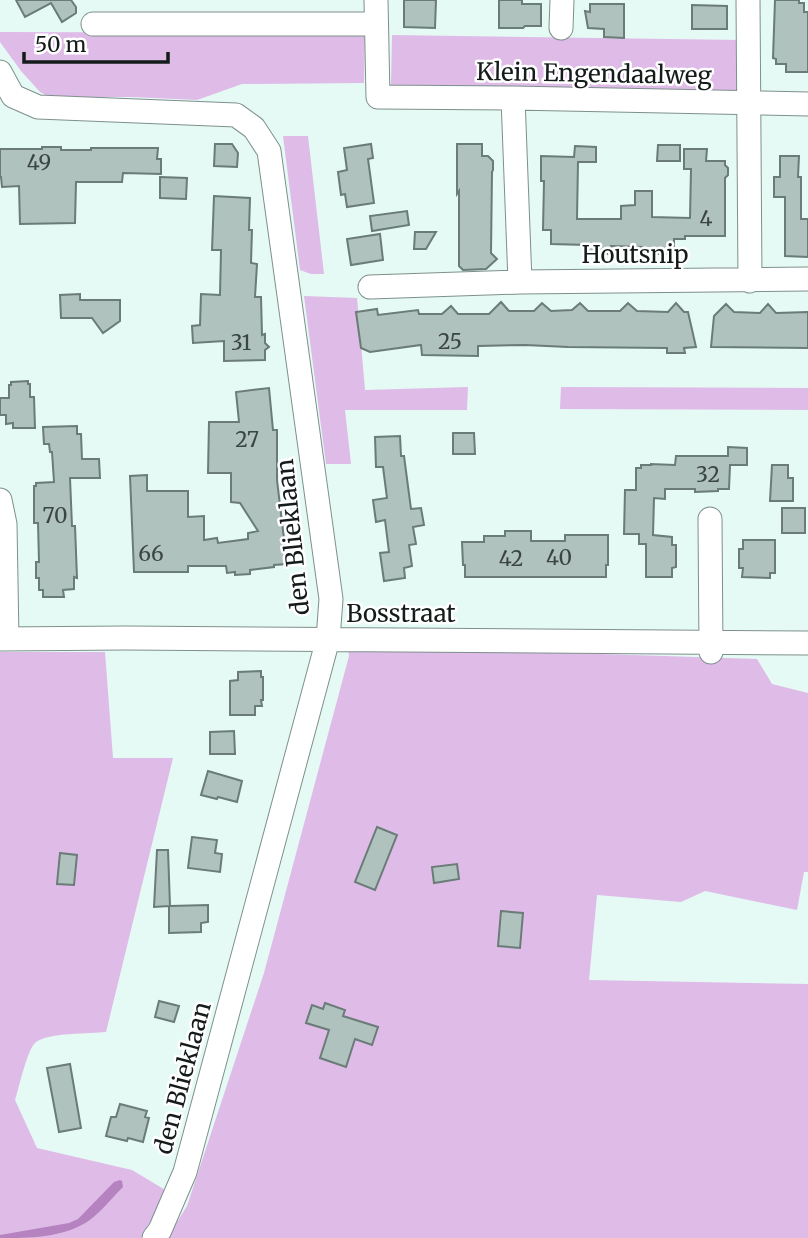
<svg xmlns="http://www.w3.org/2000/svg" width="808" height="1238" font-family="Merriweather,serif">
<rect width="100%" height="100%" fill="#e5f9f5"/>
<!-- green -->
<path fill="#dfbbe7" d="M0,32L365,33L364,83L242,84L197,100L132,97H49L40,92L21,71L0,42Z
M392,35L740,40V92L391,85Z
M283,136H308L324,274H311L300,270Z
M304,296L357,298L365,390L468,387L467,410H345L351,464H326Z
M561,387L808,388V410L560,409Z
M348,646L757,659L772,684L808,693V872H804L797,910L705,891L681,902L597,895L589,980L808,984V1238H167L187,1206L264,973L349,656Z
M0,652H105L113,758H173L106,1032C90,1034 47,1032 35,1043C27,1050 19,1088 15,1100L37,1148L132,1170L167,1191L141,1238H0Z"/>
<!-- water -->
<path fill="#b683c1" d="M120,1180L122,1181L123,1187C111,1199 100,1213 87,1222C61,1238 30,1238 0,1238V1235L69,1223L78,1219L114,1182Z"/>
<!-- building -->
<path fill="#afc2be" stroke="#6a7b78" stroke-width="2" d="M16,0H71L76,7V13L62,22L51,3L25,17Z
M404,0H436L435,28L404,27Z
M499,0H522V4H541V26H525L523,28H499Z
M775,0H799V3H804V12H808V72H786V64H776V59L773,58Z
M590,4H624V38L604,37V29L588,28L585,11L590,12Z
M692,5L727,6V29H692Z
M215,144H232L238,153L237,167L214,166Z
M371,144L373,158L368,159L374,203L347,207L345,194L341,195L338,172L347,170L344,148Z
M457,144H482V156H488L493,161V170L492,172L491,253L497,259L486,269L463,270L459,266V191L457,194Z
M658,145H680V161H657Z
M575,146L596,147V162H578L577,219H621V206L635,205V191H652V217L690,218L691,169H684V149H707L706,161H725V165L728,168V175L725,178V236H685V239H674V254H642V247L611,246V254L588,253V245L551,244V230H543L544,181H541V156L574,157Z
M42,147H61V150H91V148H158L157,159H161V174L123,173L122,182H76L75,223L20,224L19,186L2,187L1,177H0V149H42Z
M780,156H799L798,177H801V219H808V257L785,256V197H774V177H780Z
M160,177L187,178L186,199L160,198Z
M214,196L250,198L249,230H252L251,263L257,264L255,297H261L262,335L265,334V343L269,347L265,350V360L224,361V341L193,343L192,326L200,325L201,294L220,295L221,250H212Z
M407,211L409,225L372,231L370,216Z
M415,232H436L426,249H414Z
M380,234L383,260L351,265L347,239Z
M80,294V300H120V321L103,333L92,318H61L60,295Z
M501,302L509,311H534L542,303L551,311L572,310L580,303L588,311H620L628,303L637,311L668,312L676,303L684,312H688L696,347L684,348L685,353H667V348L568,347L525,345L478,346V356L422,355L421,345L370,352L361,348L356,312L377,309L378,315L418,310L419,314H442L451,306L458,314H489Z
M726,304L734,312L760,313L768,304L776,313L808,312V348L711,347L714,316Z
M28,381V384H30V397H34L35,428H13V423L6,424V415H0V398H9V385H11V382Z
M269,388L273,430H277V480L287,564L274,565V567L250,570V574L235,575V572L227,573L226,566H188V572H134L130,476L147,475V491H188V517L204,516V540L217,538L218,543L248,539V533L258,531L240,503L231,502V473H208L209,422H239L236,392Z
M77,426V434H81L82,459H99L100,478H70L72,526H75L77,578L74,577V589L63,590L64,597H43V590H39V578H36V562H39L38,523H34V486H36V483L54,482L52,452H50L49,444H44L43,427Z
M453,433H474L475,454H453Z
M400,436L401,456H404L411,509L421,508L424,525L413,527L416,544L409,545L412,566L404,568L405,578L384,581L380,553L389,552L385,520L376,522L373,500L387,498L383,467H376L375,437Z
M728,447L747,448V465H730L729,489H718V491L695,492V489H665V499L654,498L653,535L672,537V545H676V567L672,568V577H646V544H639V534H624L625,490H636V468H641V465H651V464L675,465L676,456H728Z
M772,465H788V478H793V501H770Z
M782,508H805V533H782Z
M505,531H531V541H565V535H608V565H606V577H465V565H463L462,542H484V536H505Z
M743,540H775V573H770V578L742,577L743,568H739V549H743Z
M261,671V677H263V700H261L262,706H255V715H230V681L238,680V672Z
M234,731L235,754H210V732Z
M208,771L242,781L237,802L218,797L217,799L201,795Z
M377,827L397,835L375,890L355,882Z
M192,837L217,840L215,853L222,854L220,872L188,868Z
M157,850H168L170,906L208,905V922L201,923V932L169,933V906L154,907Z
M60,853L77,855L74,885L57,884Z
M457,864L459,879L434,883L432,867Z
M501,911L523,913L520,948L498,946Z
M159,1001L179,1006L174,1022L155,1017Z
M325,1003L345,1010L343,1016L378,1027L372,1045L355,1039L346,1067L320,1058L329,1030L306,1023L312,1005L323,1009Z
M70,1064L81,1128L59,1132L47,1068Z
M120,1104L147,1111L145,1117L149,1118L143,1142L128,1138L127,1141L106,1136L111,1117H116Z"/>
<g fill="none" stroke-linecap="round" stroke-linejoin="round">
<defs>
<path id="minor" d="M376,0L378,97L513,98L808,104
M748,0L750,281
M93,24H375
M561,28L562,0
M0,72L13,96L38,107L236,115L254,128L269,151L331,599L328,639L185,1172L160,1230L154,1238
M513,98L520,282L808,279
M370,287L520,282
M0,500L5,524L7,639
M710,519L711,652
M0,639L126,638L808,643"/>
</defs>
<!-- minor casing -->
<use href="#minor" stroke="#7e908c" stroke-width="25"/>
<!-- minor -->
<use href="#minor" stroke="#fff" stroke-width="23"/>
</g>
<g text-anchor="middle" stroke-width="5" stroke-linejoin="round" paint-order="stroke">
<!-- number labels -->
<g font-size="21" fill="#3b4543">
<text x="39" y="170">49</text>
<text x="706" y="226">4</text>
<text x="450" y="349">25</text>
<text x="241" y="350">31</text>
<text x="247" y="447">27</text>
<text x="708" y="482">32</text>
<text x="55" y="523">70</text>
<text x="151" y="561">66</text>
<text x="559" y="565">40</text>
<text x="511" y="566">42</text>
</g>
<!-- street labels -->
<g font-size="24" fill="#141b1a" stroke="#fff">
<text transform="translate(594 74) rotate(1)" y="8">Klein Engendaalweg</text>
<text x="635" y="263">Houtsnip</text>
<text transform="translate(293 537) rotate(-96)" y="8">den Blieklaan</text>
<text x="401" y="622">Bosstraat</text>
<text transform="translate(183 1078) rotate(-75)" y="8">den Blieklaan</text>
</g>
</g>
<!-- scale -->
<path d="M24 52v10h144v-10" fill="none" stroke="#141b1a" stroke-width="3.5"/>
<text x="35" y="52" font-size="21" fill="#141b1a" stroke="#ffffff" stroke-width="5" paint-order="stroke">50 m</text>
</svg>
